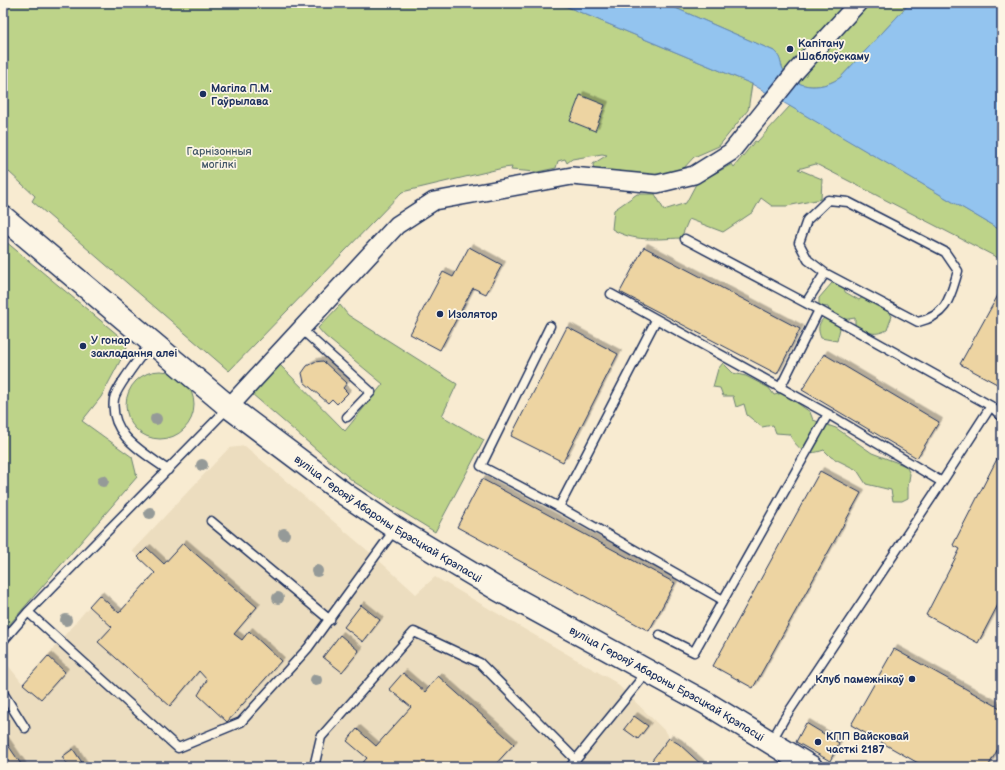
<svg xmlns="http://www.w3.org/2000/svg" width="1005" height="770" font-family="'Balsamiq Sans',sans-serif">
<defs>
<filter id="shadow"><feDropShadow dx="3.5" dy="-3.5" stdDeviation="0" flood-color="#0004"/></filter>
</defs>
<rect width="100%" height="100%" fill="#f8ebd1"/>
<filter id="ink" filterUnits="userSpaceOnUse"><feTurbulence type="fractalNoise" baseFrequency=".025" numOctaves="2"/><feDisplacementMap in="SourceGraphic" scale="8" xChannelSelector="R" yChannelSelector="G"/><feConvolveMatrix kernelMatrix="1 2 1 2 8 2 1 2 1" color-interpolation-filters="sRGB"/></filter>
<g filter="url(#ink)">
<!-- built -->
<path fill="#ecddbf" d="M245,446L374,556L416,594L435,577L615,682L667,733L669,738L703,767H3V659L23,684L99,595L119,612L155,573L132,551L229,448Z"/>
<!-- green -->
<path fill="#bdd389" stroke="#6c8174" d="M3,3H558L752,84L748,110L719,146L694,157L682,170L653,177L594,171L593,164L607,155L602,154L572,159L567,163L565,159L558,161L556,168L537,172L511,170L512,167L503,168L402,192L229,371L32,201L35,196L9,172L3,176Z
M664,3H910L841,77C824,89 799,91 785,72C779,65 783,60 774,51Z
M790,106L1002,231V260L816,164L798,169L822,179L821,199L787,206H772L761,198L753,212L723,232L689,219L681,238C656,239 633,242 612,229L614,210L637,194H655L664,210L686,203L696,184L732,164L734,167L755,141L757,142Z
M5,241L124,340L127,348L101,397L82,421L132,457L137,477L3,632V243Z
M843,281L845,292L859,300L865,295L879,300L892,316L887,330C872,337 869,332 855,325V318L842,320L837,341L821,338C816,326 820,320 830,313L828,307L819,306V298L832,283Z
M340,305L348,315L457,384L442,416L484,440L435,532L354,482L252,394L280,365L345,431L383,384L325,336L318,328Z
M723,363L733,373L746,376L769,388L774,395L783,393L810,412L813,420L836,428L872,453L906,466L910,474L908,487V498L902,501H893L891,490L866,484L857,470L831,457L824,450C805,457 798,449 789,434L776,433L773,425L762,427L747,415L744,404L736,407L733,396H723L720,388L713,387L718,369Z
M126 405a34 34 0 1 1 68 0a34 34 0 1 1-68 0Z"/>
<!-- water -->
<path fill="#93c4ef" stroke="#6388b5" d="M558,3H664L774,51C783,59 779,65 785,72C799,91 824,89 841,77L910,3H1002V231L752,84Z"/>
<!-- building -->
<path fill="#edd4a2" stroke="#1b2f5e" filter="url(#shadow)" d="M580,95L605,105L595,131L570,121Z
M469,247L502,265L486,294L473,288L440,350L410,334L443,272L453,277Z
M644,247L800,329L777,374L620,292Z
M1002,288V376L997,384L960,364Z
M567,327L618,354L563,462L511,436Z
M824,354L939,422L917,458L802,390Z
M323,361L347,383L343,388L348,393L337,404L332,399L328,403L304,382L302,373L307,366L314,362Z
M999,455L1002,457V597L978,643L926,615L960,549L953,545Z
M820,471L861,493L753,688L713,666Z
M482,479L675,583L649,631L457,527Z
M183,543L257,607L234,634L242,640L249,631L281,661L227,722L198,695L207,680L199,671L170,706L98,642L112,627L89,606L99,595L119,613L155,573L138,557L147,548L164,564Z
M361,605L380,620L363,642L344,627Z
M340,635L359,651L342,672L323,657Z
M894,649L1002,709V741L988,767H925L851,725Z
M48,656L65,672L41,699L23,684Z
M403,673L425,692L438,676L514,744L493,767H359L367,758L347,741L357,729L376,746L411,707L389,689Z
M634,716L648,726L638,739L624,729Z
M806,723L839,743L830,761L796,742Z
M3,738L23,767H3Z
M669,738L679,744L704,767H661L652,760Z
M73,749L85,767H69L62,757Z"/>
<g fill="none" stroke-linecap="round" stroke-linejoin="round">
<defs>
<path id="lane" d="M828,200L848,202L945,252L958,271C950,297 948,315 918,322L825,273L808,260L799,243L807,220Z
M685,239L819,310L991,406L942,482L784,719L771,742
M611,294L828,414L942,482
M806,303L825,273
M550,326L481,466L559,507L723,600
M301,329L371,392L347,417
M151,342C143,354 116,387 114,399C109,435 143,452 168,470
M780,388L819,310
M991,406L1002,417
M559,507L656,320
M211,521L330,620
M28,612L178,748L241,722L308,648L395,529
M660,635L694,652L828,414
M3,641L28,612L228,408
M3,693L25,728
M314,767L321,737L414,632L480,663L576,760
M570,767L647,672"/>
<path id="street" d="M229,407L397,225L434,201L572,176L657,184L694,175L731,152L796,71L858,3"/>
<g id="secondary">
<path id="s1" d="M3,217L229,407L346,495L395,528L499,590L706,703L811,767"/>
</g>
</defs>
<!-- lane casing -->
<use href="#lane" stroke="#1b2f5e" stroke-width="11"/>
<!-- street casing -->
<use href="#street" stroke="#1b2f5e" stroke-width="20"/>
<!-- secondary casing -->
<use href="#secondary" stroke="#1b2f5e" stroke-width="25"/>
<!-- lane -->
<use href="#lane" stroke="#fcf5e5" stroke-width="8"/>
<!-- street -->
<use href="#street" stroke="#fcf5e5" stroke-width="17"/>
<!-- secondary -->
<use href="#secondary" stroke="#fcf5e5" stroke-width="22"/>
</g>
<!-- trees -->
<g fill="#959a98">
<circle cx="156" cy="419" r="6"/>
<circle cx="202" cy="465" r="6"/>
<circle cx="103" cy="481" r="6"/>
<circle cx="150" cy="513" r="6"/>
<circle cx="284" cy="534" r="6"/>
<circle cx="317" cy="571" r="6"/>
<circle cx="278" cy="598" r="6"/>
<circle cx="66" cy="620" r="6"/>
<circle cx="316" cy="680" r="6"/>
</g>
</g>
<!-- markers -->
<g fill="#1b2f5e" stroke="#fcf5e5" stroke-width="1.5">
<circle cx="790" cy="49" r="4"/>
<circle cx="203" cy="94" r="4"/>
<circle cx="440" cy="314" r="4"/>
<circle cx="83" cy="346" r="4"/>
<circle cx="912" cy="679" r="4"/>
<circle cx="818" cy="742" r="4"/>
</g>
<g text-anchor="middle" stroke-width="3.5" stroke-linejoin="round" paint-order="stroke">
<!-- poi labels -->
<g font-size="11" font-weight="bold" fill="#1b2f5e" stroke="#fcf5e5" text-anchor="start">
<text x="798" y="47">Капітану<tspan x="798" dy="13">Шаблоўскаму</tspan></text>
<text x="211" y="92">Магіла П.М.<tspan x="211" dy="13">Гаўрылава</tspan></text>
<text x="448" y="318">Изолятор</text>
<text x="91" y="344">У гонар<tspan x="91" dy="13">закладання алеі</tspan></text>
<text x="904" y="683" text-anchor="end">Клуб памежнікаў</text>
<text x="826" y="740">КПП Вайсковай<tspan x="826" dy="13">часткі 2187</tspan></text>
</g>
<!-- park labels -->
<g font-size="11" fill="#445869" stroke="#fcf5e5">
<text x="219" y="155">Гарнізонныя<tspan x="219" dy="13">могілкі</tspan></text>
</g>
<!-- street labels -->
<g font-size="11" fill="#1b2f5e" stroke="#fcf5e5">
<text dy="4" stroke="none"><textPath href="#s1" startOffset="490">вуліца Герояў Абароны Брэсцкай Крэпасці</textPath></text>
<text dy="4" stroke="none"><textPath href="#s1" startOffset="814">вуліца Герояў Абароны Брэсцкай Крэпасці</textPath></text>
</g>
</g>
<!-- margin -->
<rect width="1005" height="770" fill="none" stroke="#fcf5e5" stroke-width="16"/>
<rect x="8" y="8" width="989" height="754" fill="none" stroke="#1b2f5e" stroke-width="1.5" filter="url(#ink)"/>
</svg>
